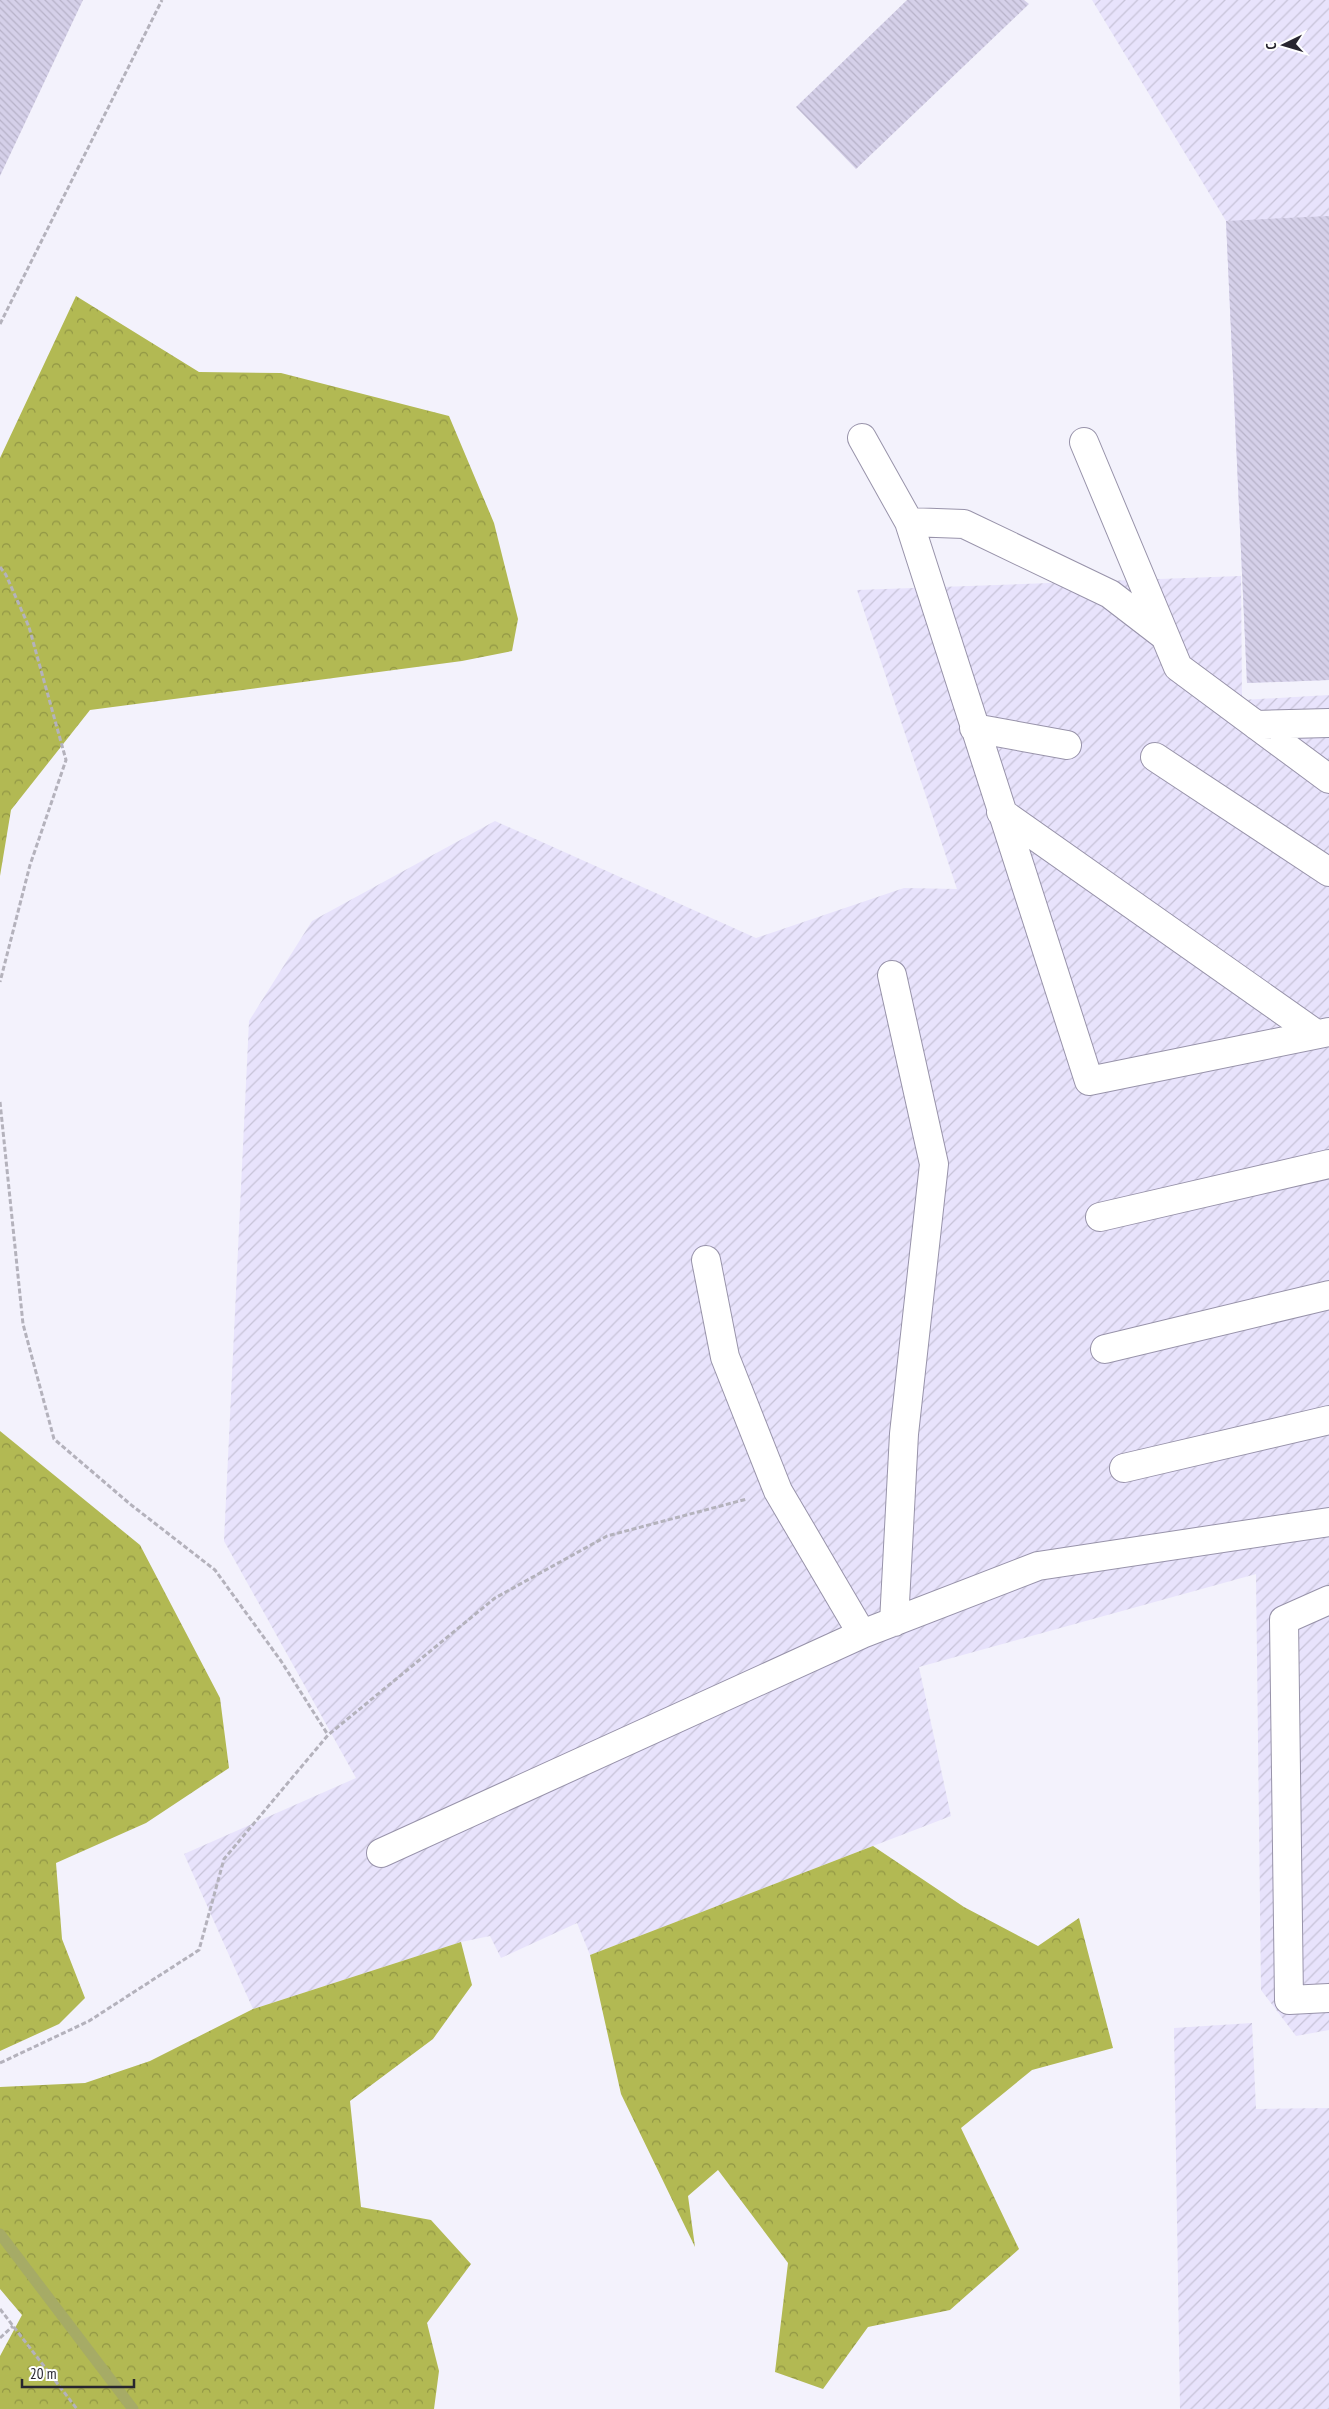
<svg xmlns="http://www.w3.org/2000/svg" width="1329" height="2409" font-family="'PT Sans Narrow',sans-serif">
<defs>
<pattern id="industrial-furrows" width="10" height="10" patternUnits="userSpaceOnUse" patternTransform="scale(1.25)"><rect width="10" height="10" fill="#e8e3fc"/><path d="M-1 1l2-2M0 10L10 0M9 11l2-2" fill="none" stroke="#c7c3d8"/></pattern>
<pattern id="forest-crowns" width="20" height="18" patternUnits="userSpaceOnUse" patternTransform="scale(1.25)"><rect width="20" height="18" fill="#b2b953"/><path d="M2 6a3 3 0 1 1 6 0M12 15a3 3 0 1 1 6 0" fill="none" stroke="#919645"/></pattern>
<pattern id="building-back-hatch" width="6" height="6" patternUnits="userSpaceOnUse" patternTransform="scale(1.25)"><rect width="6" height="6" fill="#d5d0e9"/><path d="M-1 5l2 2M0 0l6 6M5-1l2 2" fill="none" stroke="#b7b2c8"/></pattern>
</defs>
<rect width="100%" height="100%" fill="#f3f2fc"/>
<!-- industrial -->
<path fill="url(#industrial-furrows)" d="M1092,0H1329V680L1247,683L1226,221Z
M1241,576L1242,700L1329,695V2030L1296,2036L1261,1990L1256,1574L919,1667L951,1816L590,1955L577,1923L501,1958L490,1936L461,1942L253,2009L184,1854L356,1778L224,1541L249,1021L312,921L495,821L756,938L904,888L957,889L857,590Z
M1252,2023L1256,2109L1329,2108V2409H1180L1174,2028Z"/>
<!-- forest -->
<path fill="url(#forest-crowns)" d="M76,296L199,372L281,373L449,416L494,523L518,619L512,651L462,661L90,710L11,810L0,876V458Z
M0,1431L140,1545L220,1698L229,1768L146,1823L56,1863L62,1939L85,1998L59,2024L0,2051Z
M873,1846L964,1907L1038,1946L1079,1918L1113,2048L1032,2070L961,2128L1019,2249L950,2310L868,2327L823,2389L775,2372L788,2263L718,2170L688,2196L695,2247L621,2094L590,1955Z
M461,1942L472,1985L433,2039L350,2101L361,2207L431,2220L471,2264L427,2323L439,2371L434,2409H0V2356L22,2315L0,2289V2087L85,2083L150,2061L253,2009Z"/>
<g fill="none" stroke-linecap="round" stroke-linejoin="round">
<!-- stream -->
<path stroke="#a6ab66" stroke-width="11" d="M0,2234L133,2409"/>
</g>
<!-- building -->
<path fill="url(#building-back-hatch)" d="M0,0H83L0,176Z
M907,0H1024L1029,4L856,169L796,107Z
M1329,216V680L1247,683L1226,221Z"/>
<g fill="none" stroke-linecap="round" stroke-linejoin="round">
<defs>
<path id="minor" d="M862,438L909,522L1089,1081L1329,1032
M1084,442L1178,667L1329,779
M909,522L964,524L1110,594L1162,634
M1256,725L1329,723
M974,728L1067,745
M1155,757L1329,872
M1001,812L1316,1034
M892,975L934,1164L904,1434L894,1622
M1100,1217L1329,1164
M706,1260L725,1357L778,1491L862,1634
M1105,1349L1329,1295
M1124,1468L1329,1420
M1329,1600L1284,1620L1289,2000L1329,1998
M381,1853L862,1634L1038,1566L1329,1522"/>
</defs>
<!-- minor casing -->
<use href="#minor" stroke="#9893aa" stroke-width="30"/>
<!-- path -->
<path stroke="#b4b2bc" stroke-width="3" stroke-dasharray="5 2.5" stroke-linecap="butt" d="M0,324L162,0
M0,567L6,575L29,627L66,760L30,865L0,982
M0,1102L23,1324L54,1439L130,1504L215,1570L281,1661L328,1735
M0,2063L89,2021L199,1950L224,1859L328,1735L495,1598L607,1536L747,1499
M0,2309L77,2409
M0,2338L13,2326"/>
<!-- minor -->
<use href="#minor" stroke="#fff" stroke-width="28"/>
</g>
<!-- north arrow -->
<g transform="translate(1284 45) rotate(265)" stroke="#ffffff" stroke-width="4" paint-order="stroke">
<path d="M0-4L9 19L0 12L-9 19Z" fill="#28262f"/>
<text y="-8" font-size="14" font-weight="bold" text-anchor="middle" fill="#28262f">С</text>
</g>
<!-- scale -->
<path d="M22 2379v8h112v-8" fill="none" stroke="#28262f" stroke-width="2.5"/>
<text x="30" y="2379" font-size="15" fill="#28262f" stroke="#ffffff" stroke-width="4" paint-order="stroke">20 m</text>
</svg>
